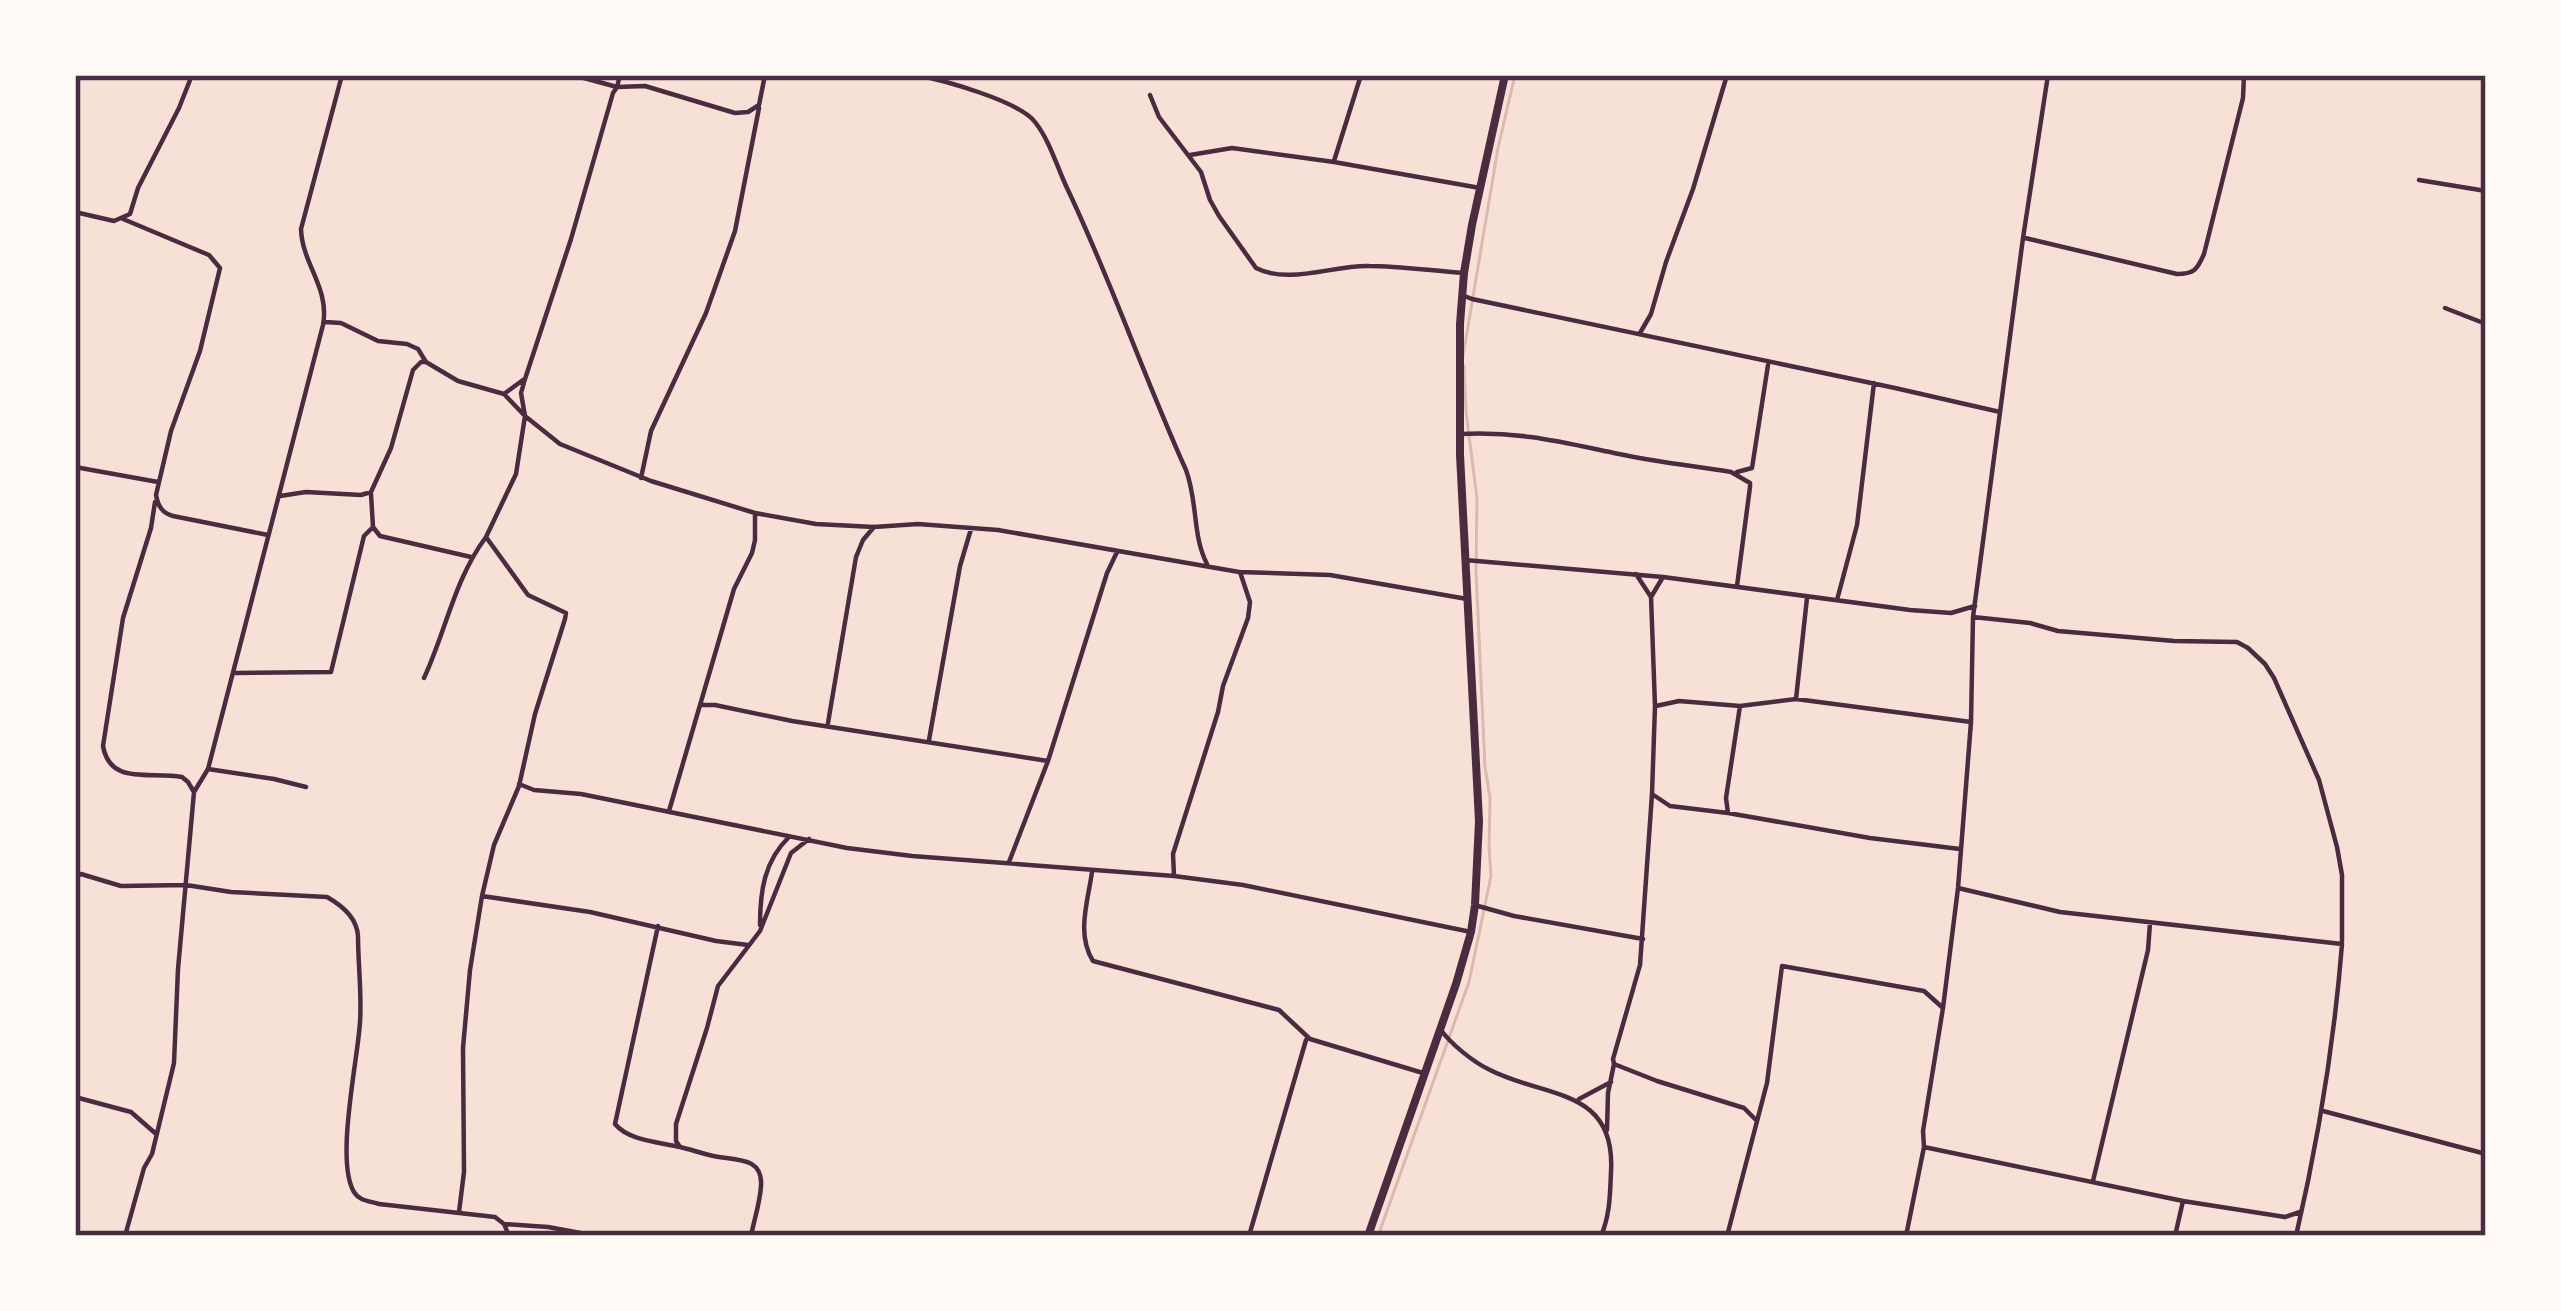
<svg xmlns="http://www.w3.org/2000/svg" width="2561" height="1311" font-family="Roboto,sans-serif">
<rect width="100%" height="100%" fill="#f7e1d7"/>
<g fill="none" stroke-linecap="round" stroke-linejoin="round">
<!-- stream -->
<path stroke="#dcb8b0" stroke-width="3" d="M1463,356L1498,148L1515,75
M1378,1236L1469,982L1491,876L1489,847L1490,798L1485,767L1476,571L1477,498L1466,412L1464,366"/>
<!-- minor -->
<path stroke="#4a2c40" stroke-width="4.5" d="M573,75L617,87L620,75
M916,75C943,80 1019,101 1035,122C1050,141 1057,167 1067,188C1111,280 1144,377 1186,470C1198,502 1192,535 1207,564
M1150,95L1159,117L1201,172L1210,200L1219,216L1256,268C1289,285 1333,265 1369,266C1400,266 1432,271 1464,273
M1190,155L1232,148L1334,162L1480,188
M1334,161L1361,75
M2419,180L2486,191
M75,212L114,221L130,214L138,188L179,108L192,75
M123,219L209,255L220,268L200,351L171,431L156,495C158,506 162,513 173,516L268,535
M2025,238L2177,274C2194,274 2197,270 2204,254L2243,98L2244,75
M1462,295L1472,299L1895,388L2000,412
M2445,308L2486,324
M325,322L341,323L378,341L407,344L418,349L426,362
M1640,333L1651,314L1666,262L1693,189L1727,75
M504,394L523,380
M1460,434C1520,431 1561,442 1619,454C1656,462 1694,466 1731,472L1750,483V487L1737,586
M75,467L158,482
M1737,472L1752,468L1768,365
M641,478L651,431L706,313L735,231L759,108
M371,494L373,527L380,536L471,557
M280,496L306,492L361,495L371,492L391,448L413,370L421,362H426L458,381L504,394L525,416L560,444L651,481L755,513L816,524L874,527L918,524L998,530L1239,572L1330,575L1467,599
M155,502L151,528L123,618L103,746C110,786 150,771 182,777L188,782L194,792
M1465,560L1663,577L1910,610L1951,613L1975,606
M1636,574L1651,597L1655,706L1652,794L1640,965L1613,1059L1614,1064L1657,1081L1744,1108L1757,1121
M1651,597L1663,577
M1837,600L1857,525L1874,383
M1973,617L2030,623L2058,631L2174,641L2237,642L2248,648L2265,664L2274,678L2319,780L2337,847L2342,875V942
M235,673L331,672L364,536L373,527
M424,678C446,631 454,580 486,537
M1796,699L1807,598
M702,705H715L792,721L1048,761
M1656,706L1679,701L1740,706L1796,699L1971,722
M828,723L856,557L863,540L874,527
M929,740L960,566L971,529
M208,769L274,779L306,787
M519,784L534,790L581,794L847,848L912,856L1174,876L1243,885L1471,932
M1652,794L1670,806L1728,813L1870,838L1960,849
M669,811L734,589L752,553L755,540V513
M1728,813L1726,798L1740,706
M1009,862L1048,761L1107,573L1117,552
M1092,872C1088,901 1076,934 1093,961L1279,1010L1310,1039L1423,1073
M1174,876L1173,854L1218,712L1223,686L1248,618L1250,602L1240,572
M75,878L81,874L121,886L186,885L231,892L327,897C343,906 357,918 358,936C358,964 362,994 360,1022C358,1059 335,1161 354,1192C359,1201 370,1201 379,1204L495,1217L504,1224L509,1236
M1958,888L2060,912L2342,944C2334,1045 2319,1137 2296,1236
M482,896L590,912L716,941L748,945
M1478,906L1514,916L1643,939
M760,925C760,892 764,861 789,837
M658,926L615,1124C629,1141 659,1142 680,1147
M1440,1029C1451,1044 1473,1062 1490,1070C1544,1098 1616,1087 1611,1172C1610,1195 1610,1215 1601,1236
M75,1097L131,1112L155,1133
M1579,1099L1611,1082
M2323,1111L2486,1154
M1607,1130L1608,1093L1614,1064
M1924,1147L2183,1201L2285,1217L2300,1212
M2093,1181L2148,950L2150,923
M459,1212L464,1172L463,1048L470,970L482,896L494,845L519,786L535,714L565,619L566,613L528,595L486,537L516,474L525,416L521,393L525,379L571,239L613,93L617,87L645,86L735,113L748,112L759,105L765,75
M504,1224L548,1227L597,1236
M125,1236L144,1168L152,1154L174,1063L178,969L194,792L208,769L323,325C330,288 302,264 301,229L342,75
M751,1236C754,1220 760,1203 761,1186C763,1159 740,1160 719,1157C706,1155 693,1150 680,1147L676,1141V1124L707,1028L718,986L760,931L791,853L809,839
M1249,1236L1306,1040
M1727,1236L1767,1083L1782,966L1924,991L1943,1008
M1906,1236L1924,1147L1923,1131L1943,1008L1958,888L1971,722L1973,617L2023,238L2048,75
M2175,1236L2183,1201"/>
<!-- secondary -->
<path stroke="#4a2c40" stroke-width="8" d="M1368,1236L1456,984L1471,932L1475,905L1479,821L1460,455V324L1464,273L1472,225L1505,75"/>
</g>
<!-- border -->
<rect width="2561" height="1311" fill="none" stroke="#fffaf5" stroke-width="156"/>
<rect x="78" y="78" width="2405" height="1155" fill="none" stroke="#4a2c40" stroke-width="4.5"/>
</svg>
